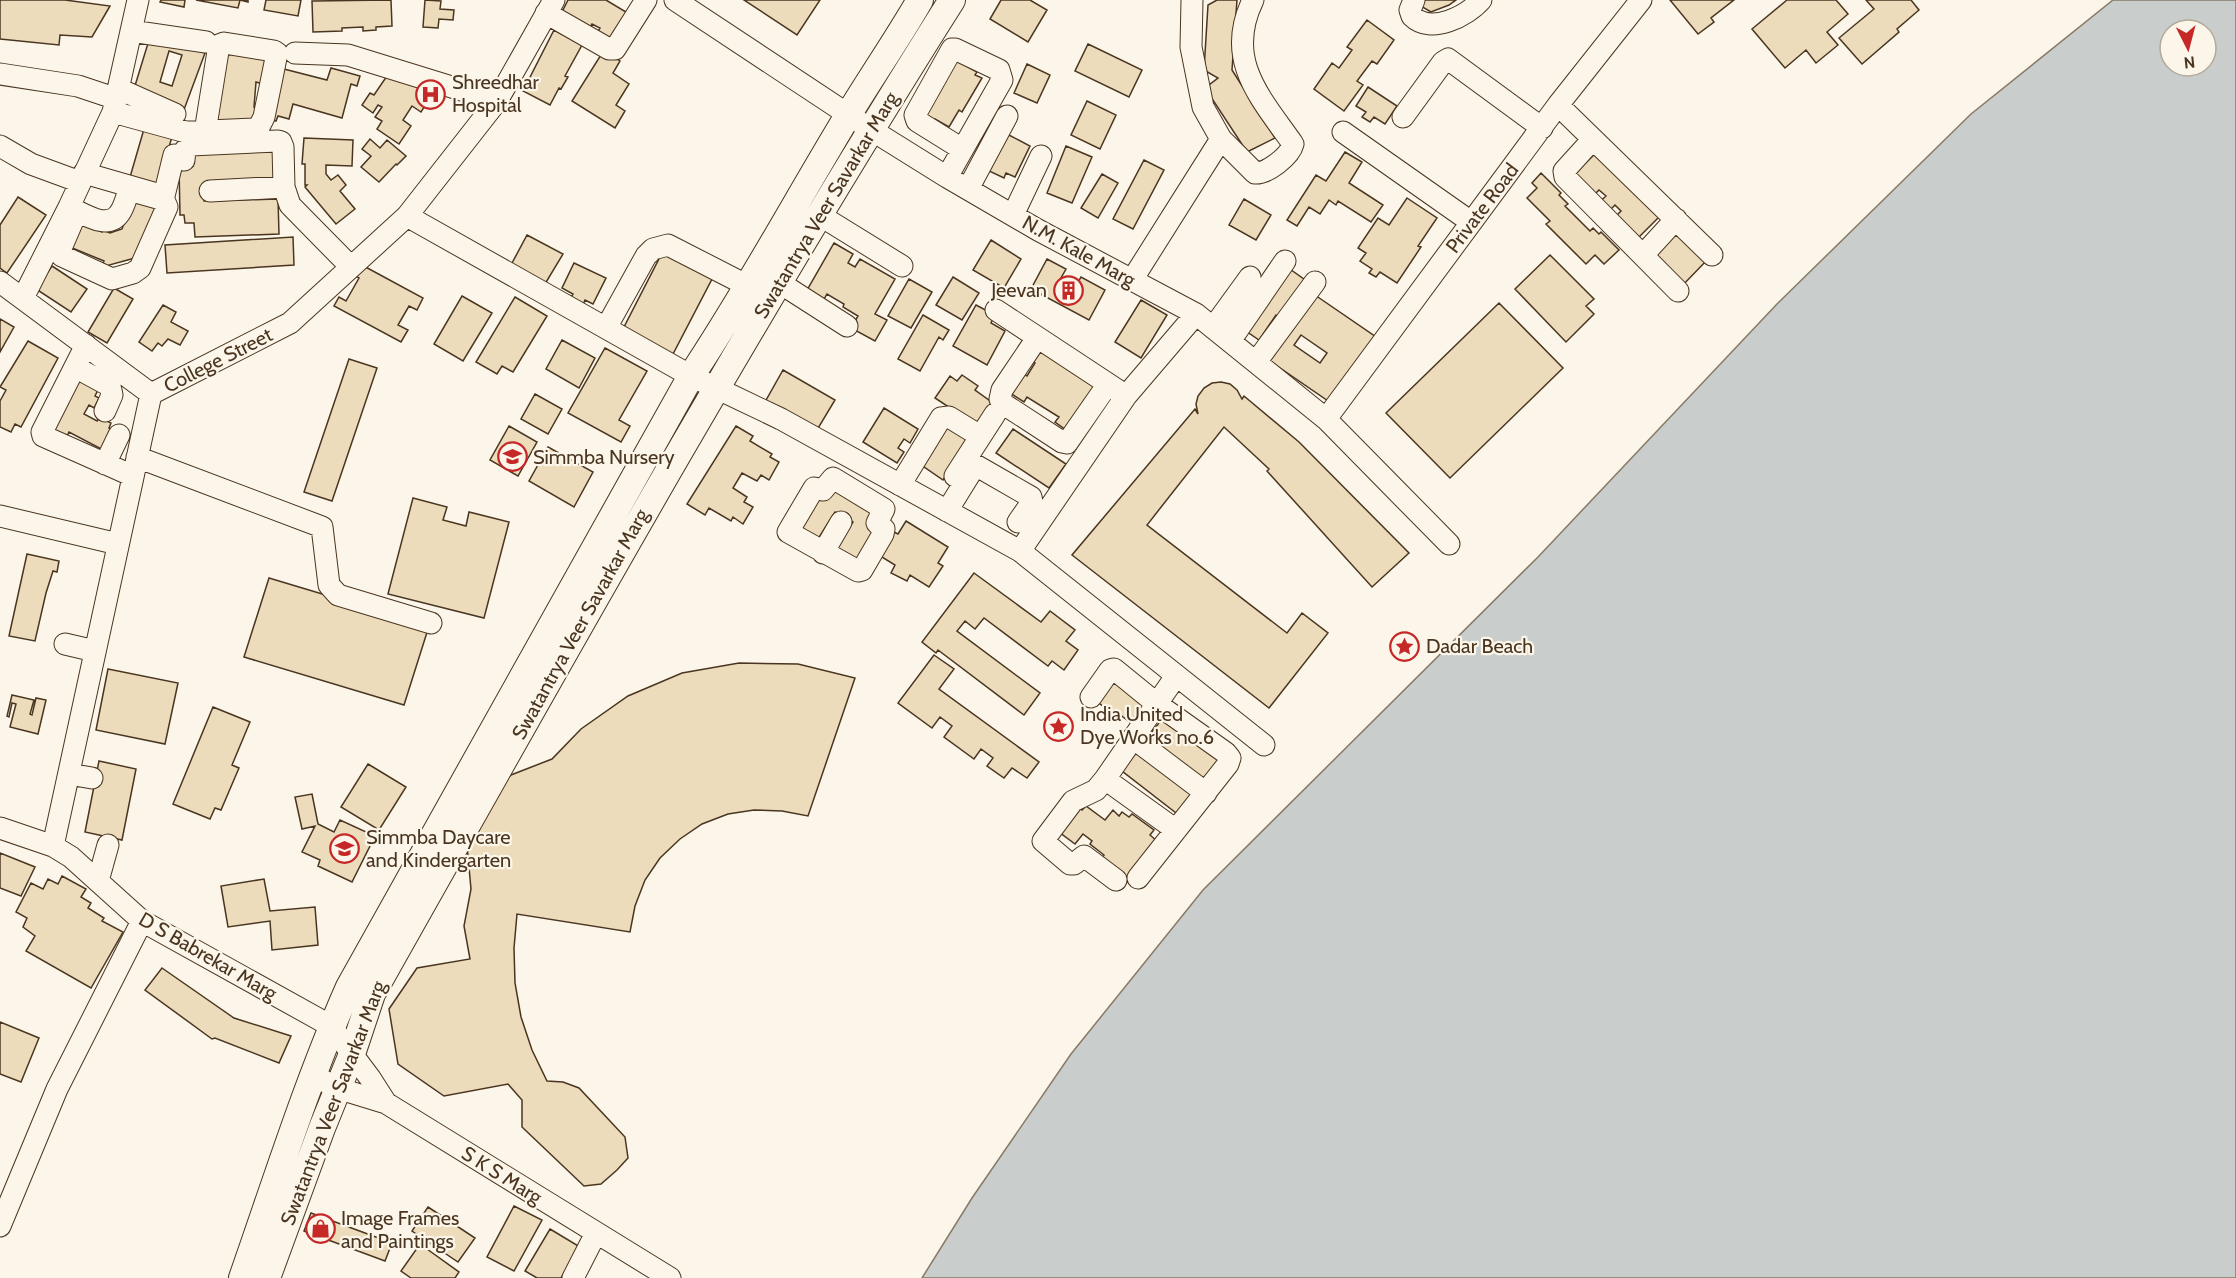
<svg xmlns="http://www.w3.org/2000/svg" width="2236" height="1278" font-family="Cabin,sans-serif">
<rect width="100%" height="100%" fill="#fbf6e9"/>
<!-- water -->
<path fill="#c9cecd" stroke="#887966" stroke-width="1.5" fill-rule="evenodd" d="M2113,0H2236V1278H922L972,1198L1071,1054L1203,890L1538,557L1777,304L1971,114ZM2170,30H2206V66H2170Z"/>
<!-- building -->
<path fill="#ecdcbc" stroke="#4a3520" stroke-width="1.5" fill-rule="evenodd" d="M0,0H65L110,6L92,37L60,35L59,45L0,39Z
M161,0H185L184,7L160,2Z
M196,0H248V2L240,0L238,8Z
M266,0H301L298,16L264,10Z
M391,0L392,26L376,27V30L363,31V27L342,28V31L313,32L312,1Z
M425,0L441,1L440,9L454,10L453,20L439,19L438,28L423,27Z
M568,0H606L631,15L612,44L596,35L600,28L592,24L588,31L560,16Z
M744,0H820L797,35Z
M1001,0H1030L1047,10L1028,42L990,19Z
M1217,0H1237L1232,70L1275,138L1247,152L1205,88L1218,78L1204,70L1208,5Z
M1422,0H1456L1449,5L1431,12L1419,5Z
M1670,0H1734L1711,18L1714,22L1698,34Z
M1787,0H1836L1848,14L1827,32L1838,45L1816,63L1806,50L1785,68L1752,29Z
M1866,0H1911L1919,10L1897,29L1899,32L1862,64L1839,38L1874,9Z
M1367,20L1394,40L1377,64L1372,61L1357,81L1363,85L1344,111L1314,89L1332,63L1339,68L1352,50L1347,47Z
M554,30L582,45L565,76L568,77L561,89L559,88L550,105L523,91Z
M149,40L169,42L205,53L182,115L134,89ZM169,51L182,55L172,86L160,82Z
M1088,44L1142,70L1129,97L1075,71Z
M223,48L268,57L263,84L256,82L254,107H260L251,125L215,121Z
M604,50L620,61L613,73L629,84L616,105L625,111L615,128L572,101Z
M952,58L977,72L975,75L982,78L962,112L959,110L949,127L935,119L932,123L919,115Z
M1027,64L1050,75L1037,103L1014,93Z
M280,68L327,80L331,68L360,76L357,86L351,84L342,118L293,104L289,119L278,116L276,121L266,118Z
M391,70L432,95L421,112L412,106L403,120L411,126L399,144L377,129L382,121L375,117L382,107L378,105L373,113L362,105L370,93L374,95Z
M1368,87L1397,106L1385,124L1374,117L1370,122L1362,117L1366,112L1356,106Z
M1087,101L1116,115L1100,149L1071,135Z
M144,129L172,137L165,160L161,195L128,184Z
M1007,134L1030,146L1015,177L1006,173L1004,178L989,171Z
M304,138L353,140L352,166L326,165V174L331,180L338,175L346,185L340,191L355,209L336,224L305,187L307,185H305V164H302Z
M370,139L380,148L387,140L406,156L397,165L396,164L379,182L361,167L371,156L362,149Z
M276,145L277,181L204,183V201L278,199L279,234L195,237L194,223H185L184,215H180L179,166H193L192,148Z
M1066,146L1092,157L1072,203L1047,193Z
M1598,151L1662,214L1635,241L1613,219L1621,211L1615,205L1606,214L1597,204L1606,196L1599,190L1591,198L1570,178Z
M1345,152L1362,162L1349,183L1383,205L1371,222L1338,201L1336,205L1329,200L1320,214L1309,207L1297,226L1287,220L1316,175L1326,181Z
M1144,160L1164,170L1133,229L1113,219Z
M1541,173L1561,193L1559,195L1568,204L1565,206L1590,231L1593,228L1599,234L1601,232L1619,250L1604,264L1595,255L1586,264L1546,224L1550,221L1527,198L1537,188L1532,183Z
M1102,174L1118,183L1098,218L1081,208Z
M135,195L162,206L142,256L109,265L107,271L101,268L104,261L65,245L75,221L102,232L103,230L110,233L122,229Z
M18,197L46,215L7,273L0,268V225Z
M1407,198L1437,218L1418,246L1421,247L1397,283L1380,272L1376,277L1369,273L1372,269L1360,261L1366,253L1358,248L1378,218L1389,225Z
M1244,199L1271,215L1256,240L1229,225Z
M1677,228L1708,259L1680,288L1648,257Z
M527,235L563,254L545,284L511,265Z
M293,237L294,265L167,273L165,245Z
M991,240L1021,259L1004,288L973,270Z
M834,243L853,254L848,263L855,267L860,259L895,279L875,314L887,320L875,341L851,328L858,316L843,307L844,304L827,294L823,301L806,292Z
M662,253L712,279L673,354L623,329Z
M1550,255L1594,299L1586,306L1594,314L1566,342L1515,289Z
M1047,259L1066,269L1061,278L1076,286L1081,277L1105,290L1089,320L1031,289Z
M574,263L606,278L593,304L585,300L583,305L570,299L573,294L562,288Z
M360,264L423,298L417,310L409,306L398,325L408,330L401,342L334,306L339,297L346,301L359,278L354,275Z
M52,266L87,289L71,312L36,289Z
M1287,267L1308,282L1282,319L1276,315L1259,340L1243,329Z
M953,277L979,293L962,320L936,305Z
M909,279L932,292L911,328L888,316Z
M114,288L133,299L107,343L88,332Z
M1312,293L1379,339L1334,405L1267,359ZM1301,335L1327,353L1320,363L1294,345Z
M462,296L492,313L463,361L434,344Z
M515,297L547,316L513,372L502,366L497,374L476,362Z
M1141,300L1167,315L1141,358L1115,342Z
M1499,303L1563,368L1450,478L1386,413Z
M163,305L176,312L171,322L188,331L180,345L168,339L162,346L158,343L152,351L139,342Z
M976,305L995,315L991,323L1005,331L987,365L953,346Z
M923,315L949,330L943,340L939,337L920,371L898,359Z
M0,319L14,327L0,352Z
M562,340L595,358L579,388L546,369Z
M28,341L58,358L21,427L15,424L11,432L0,427V401L6,390L0,387Z
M1040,345L1102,385L1069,432L1055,422L1059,417L1027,397L1024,402L1010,393L1022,373L1027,376L1035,363L1031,360Z
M605,348L647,371L619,420L630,426L621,442L568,413Z
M349,359L377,368L332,501L304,492Z
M783,370L835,400L814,435L765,402Z
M75,375L99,388L95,396L99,398L94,408L89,405L84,414L97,421L99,417L111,423L109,428L116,431L105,451L69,432L65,440L46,430Z
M962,375L978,386L975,390L993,403L975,430L967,419L935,398L950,376L957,381Z
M1221,382L1230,384L1237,390L1242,399L1244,396L1299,442L1409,553L1372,587L1267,471L1269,469L1224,427L1147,525L1287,633L1302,613L1328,633L1269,708L1072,555L1195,409L1198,414L1196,404L1198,396L1204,388L1212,383Z
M535,394L562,409L548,434L521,419Z
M884,408L918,429L910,443L904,439L898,448L904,452L897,463L863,442Z
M948,425L969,439L943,480L917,462Z
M509,426L537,442L518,476L490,460Z
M736,426L753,436L750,441L772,454L770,457L779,462L769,480L761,475L757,481L742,473L733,488L747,497L744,502L753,507L743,524L733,517L731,521L709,508L705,515L687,504Z
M1013,429L1066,464L1049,488L996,453Z
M548,447L593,472L574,507L529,481Z
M834,480L880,509V532L860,565L835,550L853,522L835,512L818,539L795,523L815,491Z
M413,498L447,507L443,520L466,526L469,512L509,522L484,618L388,594Z
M906,521L948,547L938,563L943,566L929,587L910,575L907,581L891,573L895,565L877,554L892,531L898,534Z
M27,554L59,561L57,572L53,571L46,593L35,641L9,636Z
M974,573L1041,622L1050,611L1075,630L1066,641L1078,650L1064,670L1052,661L1048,666L984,618L975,629L965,621L957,631L1040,693L1024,715L938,650L936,653L922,642Z
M269,578L429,626L404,705L244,657Z
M934,655L954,669L939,689L1039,762L1027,778L1012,768L1004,778L987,766L993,758L981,749L974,759L944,737L952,726L940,717L932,728L898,703Z
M739,663L798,664L855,678L808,816L782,811L754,810L728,814L702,824L680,839L660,858L645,880L635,906L630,932L517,914L514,948L515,983L521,1017L532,1050L547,1081L563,1082L579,1088L625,1137L628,1158L617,1170L601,1184L584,1186L522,1127V1100L508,1084L444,1096L398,1064L389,1009L417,968L470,959L464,926L471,889L467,846L481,805L511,775L552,759L581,729L628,696L682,673Z
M108,669L178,683L165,744L96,730Z
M1113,673L1149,700L1131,723L1115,711L1113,713L1093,699Z
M12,695L34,700L30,714L32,715L36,698L46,700L38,734L10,727L16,704L12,703L9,717L7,716Z
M213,707L250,722L232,765L239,768L221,810L215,808L210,819L173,804Z
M1166,714L1224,757L1206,781L1147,738Z
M1139,749L1198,795L1180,816L1122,771Z
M99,761L136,769L122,840L85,832Z
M368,764L406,787L379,830L341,807Z
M312,794L318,824L334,832L340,820L375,836L352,882L318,866L320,860L302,852L315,826L302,829L295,797Z
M1075,805L1082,810L1086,806L1105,820L1113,810L1119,816L1122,812L1129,817L1132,814L1154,830L1150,835L1157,841L1129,878L1100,860L1104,855L1090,844L1092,841L1083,834L1075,844L1055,829Z
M0,853L35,867L21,896L0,888Z
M62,876L86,889L81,897L91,903L88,908L104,918L102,921L123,932L91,988L26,951L35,936L23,927L27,918L16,912L31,883L43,889L48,879L58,884Z
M264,879L270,911L315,907L318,945L272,950L270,921L228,927L221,886Z
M162,968L234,1018L291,1036L279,1063L215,1038L212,1039L145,990Z
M0,1022L39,1038L21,1082L0,1074Z
M514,1206L542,1220L514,1271L487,1257Z
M428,1207L475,1238L458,1262L412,1231Z
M311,1213L392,1243L385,1261L304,1231Z
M550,1229L580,1247L561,1278H537L525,1271Z
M420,1244L459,1272L455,1278H411L401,1271Z"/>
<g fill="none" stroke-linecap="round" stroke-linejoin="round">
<defs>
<path id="minor" d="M675,0L870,129L947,177L1038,230L1196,314L1326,419L1449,544
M1414,0L1410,10L1412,16C1431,35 1467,16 1481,0
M546,13L609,49H615L646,0
M131,31L206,42
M295,53L348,55L497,101
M0,74L78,86L117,99
M119,89L175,114
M1558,105L1712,255
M113,112L186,132L254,129L259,127L264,117L277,53L274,51L224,43L219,45L205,132
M1403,117L1443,62L1448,59L1542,128
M1343,132L1471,222
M1221,139L1255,173C1267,174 1290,156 1293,144C1260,97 1224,60 1253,0
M1593,139L1564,171L1565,177L1678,291
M0,146L31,164L80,182
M184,160L185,150L191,145L278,141L281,142L283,147L284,187
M84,173L164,196L174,155
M947,177L1002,80L999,70L955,49H952L915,115L917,121L962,149
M968,189L1007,116
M210,191L284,187L290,205L351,267
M69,207C84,214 109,232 121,211C124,206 126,199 128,193L132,191L164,200L167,207L140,268L133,273L112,279L62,256L59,253L77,211
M1013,215L1041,156
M407,216L691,376L781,419L1020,551L1264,745
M821,216L902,266
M1643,255L1676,219
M1132,280L1221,139L1203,107L1191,47L1192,0
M0,282L151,394
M780,283L847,326
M23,298L69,207L113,112L138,0
M996,310L1119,391
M606,328L646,256L653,249L668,245L748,286
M1213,328L1250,277
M1037,338L1002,390L1000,399L1002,403L1062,442L1067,443L1108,384
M1230,341L1285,261
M86,345L42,432L43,436L133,476
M1256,362L1315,282
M75,367L110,386L112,395L105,411
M1326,419L1558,105L1641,0
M137,457L322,527L329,585L338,595L431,623
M105,464L119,435
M955,476L995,414
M833,478L884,509L877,523L884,529L883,534L862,570L858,571L788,532L814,488L823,490Z
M900,485L941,418L949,417L980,436
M947,511L973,469L977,466L1031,497L1032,502L1018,522
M0,516L118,544
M1020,551L1126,396L1196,314
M823,553L841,522
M65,644L95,651
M1091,697L1110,670L1114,669L1157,704L1226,753L1230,758L1228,764L1138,878
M1133,738L1206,793
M69,774L92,778
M1105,779L1176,830
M0,828L53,846L71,857L142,921L331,1026L370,1078L386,1103L670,1278
M53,846L151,394L290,323L407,216L497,101L554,0
M1116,880L1084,856L1074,864H1070L1043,841L1073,801L1096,790L1105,779L1176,676
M98,881L108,845
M313,1075L337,1088L386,1103
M0,1226L57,1089L142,921
M573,1278L596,1233"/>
<path id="major" d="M242,1278C276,1181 307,1082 349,987L691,376C747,292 795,203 847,117C871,77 897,40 920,0
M267,1278L322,1128L352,1054L372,994C560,660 747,324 952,0"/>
</defs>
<!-- minor casing -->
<use href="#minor" stroke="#4a3520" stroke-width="23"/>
<!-- major casing -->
<use href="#major" stroke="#4a3520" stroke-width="28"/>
<!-- minor -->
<use href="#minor" stroke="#fbf6e9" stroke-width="21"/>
<!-- major -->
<use href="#major" stroke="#fbf6e9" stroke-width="26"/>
</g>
<!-- icons -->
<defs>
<symbol id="hospital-ring" viewBox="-11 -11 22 22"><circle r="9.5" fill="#fbf6e9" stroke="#c62828" stroke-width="1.5"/><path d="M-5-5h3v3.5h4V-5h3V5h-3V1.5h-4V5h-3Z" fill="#c62828"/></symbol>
<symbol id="building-ring" viewBox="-11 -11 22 22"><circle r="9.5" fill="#fbf6e9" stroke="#c62828" stroke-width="1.5"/><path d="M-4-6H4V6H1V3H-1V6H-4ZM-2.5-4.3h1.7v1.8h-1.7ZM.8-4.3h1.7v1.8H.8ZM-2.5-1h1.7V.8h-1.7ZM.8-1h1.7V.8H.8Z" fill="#c62828"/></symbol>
<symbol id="school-ring" viewBox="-11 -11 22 22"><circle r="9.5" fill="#fbf6e9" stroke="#c62828" stroke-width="1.5"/><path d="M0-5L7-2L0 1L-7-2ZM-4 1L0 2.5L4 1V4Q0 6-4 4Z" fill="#c62828"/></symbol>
<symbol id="sight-ring" viewBox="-11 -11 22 22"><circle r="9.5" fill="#fbf6e9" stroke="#c62828" stroke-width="1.5"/><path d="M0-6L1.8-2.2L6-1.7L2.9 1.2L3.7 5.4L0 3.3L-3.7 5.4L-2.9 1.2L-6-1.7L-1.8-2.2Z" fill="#c62828"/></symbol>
<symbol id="shop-ring" viewBox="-11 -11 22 22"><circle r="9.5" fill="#fbf6e9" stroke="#c62828" stroke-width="1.5"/><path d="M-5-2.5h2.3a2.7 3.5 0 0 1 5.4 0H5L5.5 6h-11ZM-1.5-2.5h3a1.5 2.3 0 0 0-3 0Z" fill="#c62828"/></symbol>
</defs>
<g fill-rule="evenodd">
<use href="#hospital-ring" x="414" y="78" width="33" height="33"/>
<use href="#building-ring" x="1052" y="274" width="33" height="33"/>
<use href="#school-ring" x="496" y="440" width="33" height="33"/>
<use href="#sight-ring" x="1388" y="630" width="33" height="33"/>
<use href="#sight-ring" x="1042" y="710" width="33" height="33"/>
<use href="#school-ring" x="328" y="832" width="33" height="33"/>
<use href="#shop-ring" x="304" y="1212" width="33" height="33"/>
</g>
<g text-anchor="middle" stroke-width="4.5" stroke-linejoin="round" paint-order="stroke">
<!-- poi labels -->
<g font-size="20" fill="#4a3520" stroke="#fbf6e9" text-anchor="start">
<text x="452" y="89">Shreedhar<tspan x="452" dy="23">Hospital</tspan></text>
<text x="1047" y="297" text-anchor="end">Jeevan</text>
<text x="533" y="464">Simmba Nursery</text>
<text x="1426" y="653">Dadar Beach</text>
<text x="1080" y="721">India United<tspan x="1080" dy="23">Dye Works no.6</tspan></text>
<text x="366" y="844">Simmba Daycare<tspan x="366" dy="23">and Kindergarten</tspan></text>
<text x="341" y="1225">Image Frames<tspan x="341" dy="23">and Paintings</tspan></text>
</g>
<!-- street labels -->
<g font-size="20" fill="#4a3520" stroke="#fbf6e9">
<text transform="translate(826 205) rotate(-59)" y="7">Swatantrya Veer Savarkar Marg</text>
<text transform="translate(1482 208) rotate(-53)" y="7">Private Road</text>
<text transform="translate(1079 251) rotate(29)" y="7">N.M. Kale Marg</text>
<text transform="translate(218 360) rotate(-27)" y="7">College Street</text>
<text transform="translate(580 624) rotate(-61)" y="7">Swatantrya Veer Savarkar Marg</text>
<text transform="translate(208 956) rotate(30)" y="7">D S Babrekar Marg</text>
<text transform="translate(333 1103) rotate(-69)" y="7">Swatantrya Veer Savarkar Marg</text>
<text transform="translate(502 1175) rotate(32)" y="7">S K S Marg</text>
</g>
</g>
<!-- north arrow -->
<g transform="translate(2188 48) rotate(174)"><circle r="28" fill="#fbf6e9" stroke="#b4a999" stroke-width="1.5"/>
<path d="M0-4.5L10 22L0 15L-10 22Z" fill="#c62828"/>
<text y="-9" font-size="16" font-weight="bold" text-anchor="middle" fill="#4a3520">N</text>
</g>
</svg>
